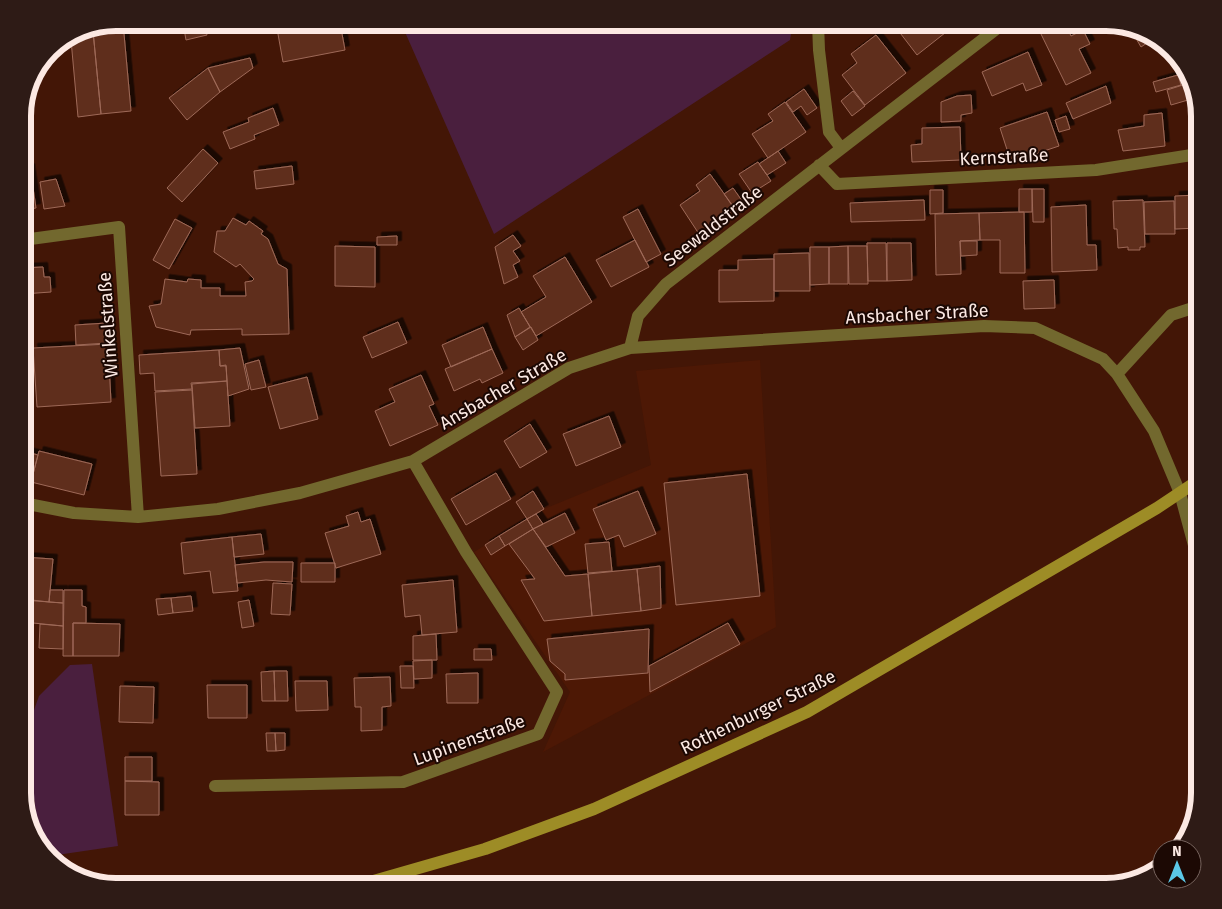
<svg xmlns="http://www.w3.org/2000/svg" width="1222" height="909" font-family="'Fira Sans',sans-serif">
<defs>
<filter id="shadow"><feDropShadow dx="4.5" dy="-4.5" stdDeviation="0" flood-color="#0009"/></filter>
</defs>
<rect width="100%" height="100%" fill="#431606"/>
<!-- built -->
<path fill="#4d1805" d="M760,360L776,627L543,752L570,692L474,552L544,509L651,465L636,371Z"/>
<!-- green -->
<path fill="#4a1f3e" d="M401,23H799L792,28L790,40L494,234Z
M92,664L118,846L50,856L40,844L23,713L34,710L39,696L70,665Z"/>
<!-- building -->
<path fill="#5e2e1e" stroke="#9e6957" filter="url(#shadow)" d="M116,22L123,23L131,111L101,114L93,31Z
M183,23H204L207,35L186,40Z
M276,23H315L316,24L340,23L345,50L283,62Z
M898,23H945L950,29L917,55L894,25Z
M1059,23H1065L1071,36L1083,30L1090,44L1079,49L1091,73L1066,85L1040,32Z
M93,31L101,114L78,117L71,40Z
M1138,33L1153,39L1141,47L1134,35Z
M876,35L906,73L865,105L842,75L857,63L851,54Z
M1028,52L1042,85L1026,91L1023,83L992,96L982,72Z
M250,58L253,68L220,92L208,68Z
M208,68L220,92L187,120L169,98Z
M1178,75L1181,85L1156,92L1153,82Z
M1192,82L1199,115L1191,117L1186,83Z
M1186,84L1188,100L1171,105L1167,90Z
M1106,86L1111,103L1073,119L1066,103Z
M804,89L817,108L807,115L801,106L793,112L786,102Z
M853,91L865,106L852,116L841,101Z
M971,95L972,113L961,115V121L941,122V102L957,96Z
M785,102L806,132L768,158L752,134L773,121L768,114Z
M273,108L279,125L254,135L255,139L230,149L223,132L249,122L248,118Z
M1047,112L1059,146L1011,162L1000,128Z
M1162,113L1165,146L1123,151L1118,130L1144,126V115Z
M1066,116L1070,129L1059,132L1055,120Z
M960,127L961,160L912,162L911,145L922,144V128Z
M203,149L218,163L182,202L167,188Z
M778,151L786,163L767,175L759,164Z
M758,162L771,181L752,193L739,174Z
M292,166L294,184L256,189L254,171Z
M30,168L36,208L23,210V169Z
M710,174L735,209L699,234L680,205L700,191L696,185Z
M56,179L65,206L44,209L40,182Z
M733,188L745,205L736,211L724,194Z
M1019,189H1032V212H1019Z
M1032,189H1044V222H1033Z
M930,190H943V213L930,214Z
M1199,195V228L1175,229V196Z
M924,200L925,220L851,222L850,203Z
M1143,200L1145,247H1140V250H1128V247L1118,248L1117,229H1114L1113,201Z
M1174,201L1175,234H1145L1144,202Z
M1086,205L1087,245H1096L1097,270L1052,272L1051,207Z
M638,209L661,254L646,262L623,217Z
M1024,212L1025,273H1000V240H980L979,213Z
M979,213L980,240L960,241L961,274L936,275L935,214Z
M233,218L246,225L249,221L263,231L261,234L268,239L278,264L287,269L289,334L242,335V329L191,330L190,335L156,327L149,306L161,304L165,279L187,282L188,279L201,280V288H220V296H246L245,282L252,281L254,279L240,264L236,267L214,252L217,231H225Z
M175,219L192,228L169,269L153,260Z
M513,235L521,246L513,251L520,261L513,265L518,277L504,284L495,247Z
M397,236V245H377V237Z
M635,240L649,267L611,287L596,260Z
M960,241H977V255L961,256Z
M867,243H886L887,281H868Z
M887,243H911L912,280L887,281Z
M335,246L375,247V287L335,286Z
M848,246V284H829V247Z
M848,246H867L868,284H849Z
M810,247H829V284L810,285Z
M809,253L810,291H774V254Z
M565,257L592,302L536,336L521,312L546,297L533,276Z
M774,259V301L719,302V270H738V260Z
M43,267L44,277H50L51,292L23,294V268Z
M1054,280L1055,308L1024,309L1023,281Z
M519,308L530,327L515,337L507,315Z
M398,322L407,343L372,358L363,337Z
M107,323L108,343L76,345L75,325Z
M483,327L492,349L451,367L442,345Z
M531,327L538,340L523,350L515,337Z
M108,344L111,402L37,407L33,348Z
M240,348L249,389L228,396L226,365L220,366L219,350Z
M492,349L503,373L482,383L480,379L454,391L445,369Z
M219,350L220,366H226L227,381L191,383L192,389L155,391L154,373L140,374L139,355Z
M259,360L266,387L251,390L245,364Z
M421,375L434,404L429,406L438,425L390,446L375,411L395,402L389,389Z
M307,377L318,419L280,429L268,387Z
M227,381L230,426L195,428L192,384Z
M192,390L197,474L161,476L155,392Z
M609,416L621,447L576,466L563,434Z
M530,424L547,452L520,468L504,441Z
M23,451L38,455L31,482L23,480Z
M39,451L92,464L84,495L31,482Z
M496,473L511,499L466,525L451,499Z
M747,474L760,596L676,605L664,483Z
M533,491L544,509L527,519L516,502Z
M638,491L656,534L624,547L619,535L606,540L593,509Z
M358,512L361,522L370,519L381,554L336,568L325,533L349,526L346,516Z
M565,513L575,533L546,547L533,529Z
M536,514L543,524L533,529L527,519Z
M527,519L533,529L505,546L499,536Z
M533,529L565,576L588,574L592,616L544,621L521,580L535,579L509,544Z
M261,534L264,554L234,557L232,537Z
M499,536L505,546L491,555L485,545Z
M232,537L238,591L213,593L210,571L184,574L181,543Z
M609,542L612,571L588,573L585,544Z
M23,557L53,559L49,602L23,599Z
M264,562H293L292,582L266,580L237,583L235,565Z
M301,563H335V582H301Z
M660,566L661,608L641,611L637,569Z
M637,569L641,611L592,616L588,574Z
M453,580L457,632L422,635L420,615L405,617L402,585Z
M273,583L292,584L290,615L271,614Z
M50,590H63V603L49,602Z
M64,590H82V606L86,607V623H73V656H63Z
M191,596L193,611L173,613L171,598Z
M171,598L173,613L158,615L156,599Z
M23,600L63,603V626L23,622Z
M249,600L254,626L242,628L238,602Z
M73,623L120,624L119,656H73Z
M728,623L740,644L650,692L649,666Z
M40,624L63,626V649L39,648Z
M649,629L648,673L565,680V674L550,661L547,639Z
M436,634L437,660H413V636Z
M474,649H491L492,660H474Z
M432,660V678L414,679L413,661Z
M400,666H413L414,688H401Z
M274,671H287L288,701H275Z
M274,671L275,701H262L261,672Z
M478,673V703H447L446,674Z
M390,677L391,706L382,707V730L361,731V707H355L354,678Z
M295,681H327L328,710L296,711Z
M207,685H247V718H208Z
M120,686L154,687L153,723L119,722Z
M266,733H275L276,751H267Z
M275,733H285V750L276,751Z
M125,757H152V781H125Z
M125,781L159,782V815H125Z"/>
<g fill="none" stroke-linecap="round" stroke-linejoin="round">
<!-- minor -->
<path stroke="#72682e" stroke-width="12" d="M818,23L819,50L829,132L841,148
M819,165L837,184L1096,170L1198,154
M23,240L119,227L138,517
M630,348L638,316L666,284L1004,23
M1117,374L1171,315L1199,306
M23,503L74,513L138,517L218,509L300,493L413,461L569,368L630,348L984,326L1035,328L1103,359L1117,374L1154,431L1180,493
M215,786L403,782L538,734L557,692L466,552L413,461"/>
<!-- tertiary -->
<path stroke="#72682e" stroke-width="12" d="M1180,493L1199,564"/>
<!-- secondary -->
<path stroke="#9d8c26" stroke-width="12" d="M356,886L485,849L594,809L807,712L1157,508L1199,480"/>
</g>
<g text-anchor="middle" stroke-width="4" stroke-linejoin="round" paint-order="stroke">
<!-- street labels -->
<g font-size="18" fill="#fce9e3" stroke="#1c0904">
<text transform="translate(1004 157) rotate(-3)" y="6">Kernstraße</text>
<text transform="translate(713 226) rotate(-38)" y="6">Seewaldstraße</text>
<text transform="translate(917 314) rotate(-3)" y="6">Ansbacher Straße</text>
<text transform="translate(108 325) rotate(-94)" y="6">Winkelstraße</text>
<text transform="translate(503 389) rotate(-30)" y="6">Ansbacher Straße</text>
<text transform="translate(758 712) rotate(-26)" y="6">Rothenburger Straße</text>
<text transform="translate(469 740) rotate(-20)" y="6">Lupinenstraße</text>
</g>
</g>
<!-- crop -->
<path d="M0 0H1222V909H0ZM116 31H1106A85 85 0 0 1 1191 116V793A85 85 0 0 1 1106 878H116A85 85 0 0 1 31 793V116A85 85 0 0 1 116 31Z" fill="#2e1b16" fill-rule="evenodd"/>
<path fill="none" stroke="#fce9e3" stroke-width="6" d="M116 31H1106A85 85 0 0 1 1191 116V793A85 85 0 0 1 1106 878H116A85 85 0 0 1 31 793V116A85 85 0 0 1 116 31Z"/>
<!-- north arrow -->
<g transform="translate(1177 864)"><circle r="24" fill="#1c0904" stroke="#76635d"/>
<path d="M0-4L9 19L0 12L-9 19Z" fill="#5bc8e7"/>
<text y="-8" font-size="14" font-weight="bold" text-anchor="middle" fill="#fce9e3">N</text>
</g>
</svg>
